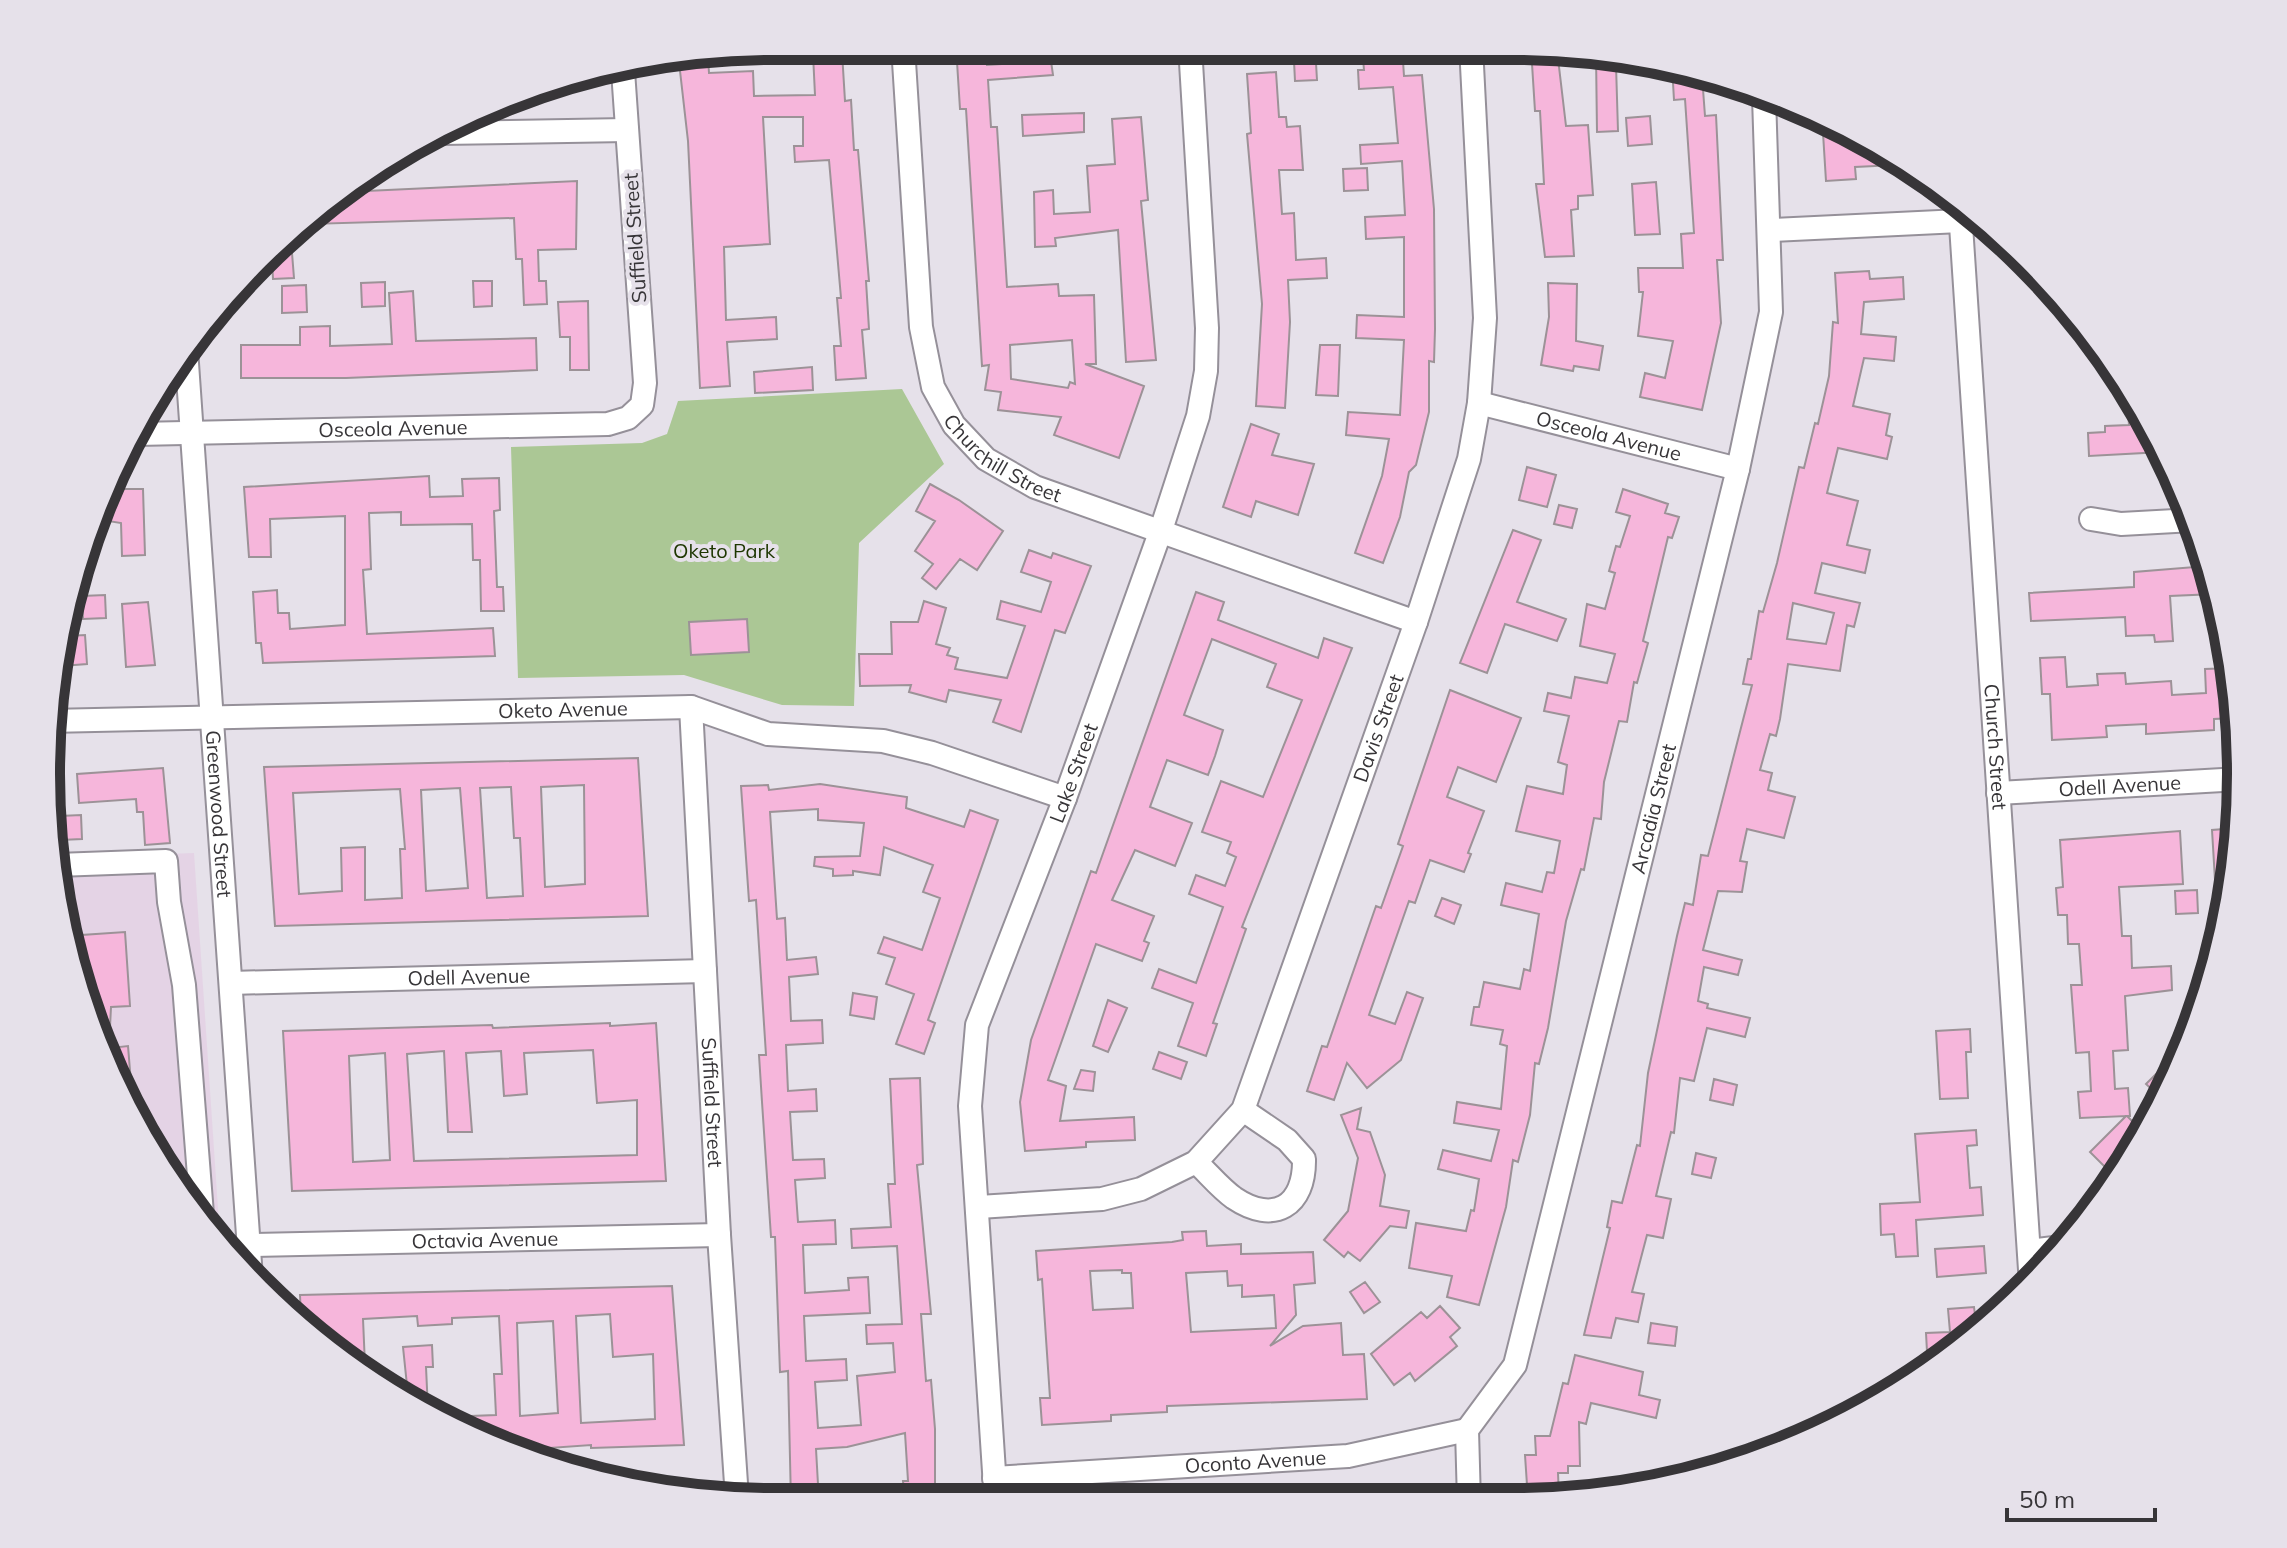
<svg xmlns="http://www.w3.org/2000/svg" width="2287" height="1548" font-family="Mulish,sans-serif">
<rect width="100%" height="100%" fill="#e6e1ea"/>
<!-- commercial -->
<path fill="#e4d3e5" d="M194,853L220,1238L143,1138L60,916L56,858Z"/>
<!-- green -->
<path fill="#abc795" d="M902,389L944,464L859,543L854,706L782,705L684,675L518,678L511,447L642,443L667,434L678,401Z"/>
<!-- building -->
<path fill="#f6b6db" stroke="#9c9297" stroke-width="2" fill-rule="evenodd" d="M956,46H986L987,65L1051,61L1053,75L988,80L991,127H997L1007,287L1058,284L1059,296L1094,295L1096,364H1085L1144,386L1119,458L1054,435L1061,417L998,410L1001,392L985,390L989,365L982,366L966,109H960ZM1072,340L1075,384L1070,382L1068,388L1011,379L1010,345Z
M1299,46H1315L1317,80L1295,81L1294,61H1300Z
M1362,46H1402L1404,76L1422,75L1434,209L1435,329L1434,362L1429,361V412L1416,465L1409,472L1400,517L1383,563L1355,553L1382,476L1389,439L1346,435L1348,412L1400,415L1404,340L1356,338L1357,315L1404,317V237L1366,239L1365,217L1405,215L1402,161L1361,164L1360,145L1398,143L1393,87L1359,89L1358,70H1364Z
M1531,48L1557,50L1566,126L1588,125L1593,195L1578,196V209L1571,210L1574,256L1545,257L1536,184H1544L1540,111H1535Z
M842,52L845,101L851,100L854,150H858L869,281H866L869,329L862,330L866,378L836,380L834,346H841L837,298H841L829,160L795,162L794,146H803V117H763L770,244L724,247L726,320L776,317L777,339L727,342L730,386L700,388L688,141L679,62L708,57L709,73L753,71L754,96L815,95L813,54Z
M1596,54L1610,56L1611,65H1616L1618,131L1597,132Z
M1672,66L1702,76L1705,116L1716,115L1723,260H1717L1721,323L1702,410L1640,397L1645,373L1665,378L1673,341L1638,336L1643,292H1639L1638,268H1683L1681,234L1694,233L1685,99L1674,100Z
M1276,72L1279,117H1286L1287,127L1300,126L1303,170H1279L1282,214L1294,213L1296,260L1326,258L1327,278L1288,280L1290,322L1285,408L1256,406L1262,304L1247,134L1251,133L1247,74Z
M1084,113V132L1023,136L1022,115Z
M1650,116L1652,144L1628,146L1626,118Z
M1141,117L1148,200L1141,201L1156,360L1126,362L1118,230L1055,238L1056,246L1035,247L1034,192L1053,190L1054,214L1090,212L1087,166L1115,164L1112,119Z
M1822,117L1835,121L1897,165L1855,167L1856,179L1826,181Z
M1367,168L1368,190L1344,191L1343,169Z
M577,181L576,249L538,250L539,281H546L547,304L524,305L522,259H516L514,218L311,224L345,192Z
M1656,182L1660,234L1635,235L1632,184Z
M292,253L294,278L273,279L272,260L278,254Z
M1869,271L1870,279L1903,277L1904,299L1864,302L1861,334L1896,337L1894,361L1864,358L1853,406L1890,414L1886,435L1892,437L1887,459L1838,448L1827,493L1858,501L1847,545L1870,550L1865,573L1822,563L1815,593L1860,603L1854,627L1847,625L1840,671L1788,664L1780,719L1776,736L1770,734L1760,770L1772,773L1768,790L1795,797L1784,838L1747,829L1740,861L1747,862L1742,892L1718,891L1703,950L1742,960L1738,975L1704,967L1698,1001L1708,1004L1707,1008L1750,1018L1745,1037L1707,1028L1694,1081L1680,1078L1674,1133L1671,1132L1656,1196L1671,1199L1663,1238L1647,1235L1632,1292L1644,1294L1638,1322L1616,1318L1611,1338L1584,1335L1610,1228L1607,1227L1612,1201L1622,1203L1637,1145L1640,1146L1648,1073L1677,936L1685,903L1693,905L1701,855L1708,856L1752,685L1743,684L1748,659H1751L1759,611L1763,612L1777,563L1799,467L1804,468L1815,423L1818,424L1829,376L1833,322L1838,323L1835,273ZM1793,603L1834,613L1826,644L1787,639Z
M473,281H492V306L474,307Z
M385,282V306L362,307L361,283Z
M1548,283L1577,284L1576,341L1603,346L1599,370L1574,366L1573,371L1541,365L1549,317Z
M306,285L307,312L282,313V286Z
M413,291L416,341L536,338L537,370L346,378H241V345H300V327L330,326V346L392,344L389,293Z
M588,301L589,370H570V337H560L558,302Z
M1320,345H1340L1338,396L1316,395Z
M812,367L813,390L755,393L754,372Z
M2126,384L2162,452L2089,456L2088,433L2105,432V426L2129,425Z
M1251,424L1279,434L1272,455L1314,464L1298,515L1256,501L1251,517L1223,507Z
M1527,467L1556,475L1547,507L1519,500Z
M429,476L430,497L463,496L462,479L499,478L500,510L494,511L497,587H503L504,611H481L480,560H473L472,524L401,525V512L369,513L371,569L363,570L367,634L493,628L495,656L263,663L261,643H256L253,592L277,590L278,613H289L290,629L345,625V516L270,519L271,557H249L244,487Z
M930,484L959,500L1003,531L977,570L960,559L936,589L922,578L933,564L915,551L935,521L916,511Z
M105,489H143L145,555L122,556L121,523L96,519Z
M1623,489L1668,504L1665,513L1679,517L1672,538L1668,537L1643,641L1648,643L1637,683L1634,682L1627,722L1619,721L1604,782L1601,819L1594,818L1584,870L1581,869L1566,921L1548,1028L1539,1064L1535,1063L1530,1115L1518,1162L1513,1160L1506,1207L1479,1305L1447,1297L1452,1276L1409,1268L1416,1223L1466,1231L1471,1210L1474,1211L1479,1179L1438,1169L1443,1150L1491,1161L1499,1130L1454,1123L1457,1102L1501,1109L1507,1046L1500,1044L1503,1030L1471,1025L1474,1007H1479L1484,982L1520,989L1524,969L1530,971L1539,914L1501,905L1506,883L1542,892L1547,872L1554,873L1560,841L1516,831L1527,786L1563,794L1567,765L1558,762L1569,716L1544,711L1548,693L1571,698L1575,677L1607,683L1615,654L1580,646L1587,604L1605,609L1615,573L1609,571L1616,546L1620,547L1630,516L1616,512Z
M1559,505L1577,509L1572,528L1554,524Z
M1513,530L1541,540L1517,602L1566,619L1557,641L1505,624L1487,673L1460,663Z
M1029,550L1051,558L1053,553L1091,566L1065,633L1055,630L1021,732L993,722L1001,700L949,690L946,702L909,692L911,685L860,686L859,654H892L891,622H918L924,601L946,608L936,644L950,648L947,655L958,658L955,669L1007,678L1025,626L997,619L1001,601L1041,612L1051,582L1021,572Z
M2207,566L2215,594L2170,596L2173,641L2155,642L2154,635L2126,636L2125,617L2031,621L2029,593L2134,587V572Z
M1196,592L1224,602L1218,620L1318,658L1324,638L1352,648L1242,927L1246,929L1213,1023L1217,1024L1206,1056L1178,1046L1193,1003L1152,988L1159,969L1196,983L1223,907L1189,894L1196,875L1225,886L1236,857L1227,853L1231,842L1202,832L1221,781L1263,797L1302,700L1267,687L1276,664L1212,639L1184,715L1223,730L1215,756L1208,775L1167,760L1150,807L1192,823L1175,866L1135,850L1112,900L1154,916L1144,941L1149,943L1142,961L1096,944L1048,1080L1066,1086L1060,1121L1134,1117L1135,1140L1086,1142V1147L1025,1151L1020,1102L1031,1040L1091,871L1096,873Z
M105,595L106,618L83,619L82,596Z
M148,602L155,665L126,667L122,604Z
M747,619L749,652L691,655L689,622Z
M85,635L87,664L62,666L68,636Z
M2065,657L2067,687L2098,685L2097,674L2125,673L2126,684L2171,681L2172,695L2206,693L2205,669L2231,668L2235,718L2214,719V730L2146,734V724L2106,726L2107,737L2052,740L2050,694H2042L2040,658Z
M1450,690L1521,718L1496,782L1458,767L1447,797L1484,811L1468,853L1471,854L1464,872L1430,860L1415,903L1409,901L1369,1015L1395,1024L1407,992L1423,998L1401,1060L1367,1088L1347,1063L1334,1100L1307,1091L1322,1046L1327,1047L1376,906L1381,908L1403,846L1398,844Z
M638,758L648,916L275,926L264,767ZM584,785L585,884L545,887L541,787ZM511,787L514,838H520L523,896L487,898L480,788ZM460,788L468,888L426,891L421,790ZM400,789L405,849H400L402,898L365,900V847L341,848L342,891L299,894L293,793Z
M163,768L170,843L145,845L143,812H137L136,799L79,803L77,774Z
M820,784L907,797L906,808L964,827L970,810L998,820L928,1020L935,1023L924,1054L896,1044L914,994L886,984L895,958L878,953L884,937L922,950L940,898L923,892L933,865L884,847L880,875L853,871V875L833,876V869L814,866L815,857L860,856L864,823L818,820V809L770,812L777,919L785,918L787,960L816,957L818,974L789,977L791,1021L822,1020L823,1043L786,1045L788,1091L816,1089L817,1111L790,1112L793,1160L824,1159L825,1178L795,1180L798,1222L835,1220L836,1244L803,1245L805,1293L849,1290L848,1278L868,1277L870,1313L804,1316L806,1361L846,1359L847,1380L815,1382L818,1428L861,1425L857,1376L895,1372L893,1343L867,1344L866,1325L902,1324L897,1246L852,1248L851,1229L891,1227L888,1184H895L890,1079L920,1078L923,1164L917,1165L931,1314H921L926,1381L931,1380L935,1429V1502H905L903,1481H908L905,1433L847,1447L816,1449L819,1502H791L788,1371L780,1372L775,1237H771L762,1102L759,1055H766L756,900L749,901L741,786L768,785L769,790Z
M81,815L82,839L61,840L60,816Z
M2236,828L2231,879L2215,880L2212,830Z
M2180,831L2183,884L2119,887L2122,936H2131L2132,968L2171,966L2172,990L2125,996L2128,1050L2113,1051L2115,1089L2128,1088L2130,1116H2127L2143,1132L2115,1177L2090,1152L2126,1116L2080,1118L2078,1092L2091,1091L2089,1052L2076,1053L2071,985H2082L2079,944H2068L2067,915H2058L2056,888L2063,887L2060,840Z
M2197,890L2198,913L2176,914L2175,891Z
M1442,898L1461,905L1454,924L1435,916Z
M125,932L130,1006L111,1007L109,1047L67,936Z
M853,993L877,997L874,1019L850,1015Z
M1108,1000L1127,1008L1108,1052L1093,1046Z
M610,1023V1026L656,1023L666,1181L292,1191L283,1031L492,1025L493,1028ZM593,1050L597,1103L637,1100V1155L414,1161L407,1054L444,1051L448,1132H472L466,1053L501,1051L504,1096L527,1094L524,1053ZM385,1053L390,1160L353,1162L349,1056Z
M1970,1029L1971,1052H1966L1968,1098L1940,1099L1936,1031Z
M2185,1045L2186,1052L2161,1098L2146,1084Z
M128,1046L132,1095L127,1096L110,1048Z
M1159,1052L1187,1062L1181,1079L1153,1069Z
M1081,1070L1095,1072L1093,1091L1074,1089Z
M1714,1079L1737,1085L1733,1105L1710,1100Z
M1361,1108L1357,1129L1370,1132L1385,1175L1380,1206L1409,1211L1406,1228L1390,1226L1360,1261L1348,1252L1344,1257L1324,1240L1348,1211L1358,1158L1341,1115Z
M1976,1130L1977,1145L1967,1146L1970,1188L1981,1187L1983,1215L1916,1220L1918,1256L1896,1257L1894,1234L1881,1235L1880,1204L1920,1202L1915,1134Z
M1696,1153L1716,1158L1711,1178L1692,1174Z
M1206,1231L1207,1246L1241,1244V1254L1313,1252L1315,1283L1294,1285L1296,1315L1270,1346L1303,1326L1341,1323L1343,1355L1364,1354L1367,1399L1167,1406V1412L1111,1415V1421L1042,1425L1040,1398H1050L1042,1279L1038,1280L1036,1251L1172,1242L1183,1240L1182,1232ZM1122,1270V1273H1131L1133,1308L1093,1310L1090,1271ZM1227,1271L1228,1286L1242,1285V1297L1274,1295L1276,1328L1191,1332L1186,1273Z
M1984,1246L1986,1273L1937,1277L1935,1249Z
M1365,1282L1380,1302L1364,1313L1350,1292Z
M672,1286L684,1445L591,1448V1445L521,1450L472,1434L471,1416L496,1415L494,1374H502L499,1316L452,1318V1324L418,1326L417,1316L363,1319L365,1365L301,1319L300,1295ZM610,1314L613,1357L653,1354L655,1419L581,1423L576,1316ZM553,1321L558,1413L520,1416L517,1323Z
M1440,1306L1460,1328L1450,1337L1457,1346L1415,1381L1410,1373L1394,1385L1371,1354L1421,1312L1427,1318Z
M1974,1307L1977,1331L1928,1370L1926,1333L1950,1332L1948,1309Z
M1651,1323L1677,1327L1675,1346L1648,1343Z
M432,1345L433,1367H426L428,1410L408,1395L403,1347Z
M1575,1355L1643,1372L1639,1395L1660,1400L1656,1418L1591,1403L1586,1424L1579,1422L1580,1466H1568V1473H1558L1559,1497L1528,1500L1525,1455H1536L1535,1436H1550L1563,1383L1568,1384Z"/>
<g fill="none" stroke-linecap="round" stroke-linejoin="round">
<defs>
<g id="minor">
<path id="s1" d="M903,46L921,327L933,387L954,425L986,459L1035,487L1416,622"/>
<path d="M441,133L627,130"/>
<path id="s2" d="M1960,210L2031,1285"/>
<path d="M1771,230L1960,221L1978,224"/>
<path id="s3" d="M186,349L251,1278"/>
<path id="s4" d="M1479,403L1738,469"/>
<path id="s5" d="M137,434L608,424L628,418L642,405L645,383L623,71"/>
<path d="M2091,519L2121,524L2193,520"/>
<path id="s6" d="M691,707L719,1235L737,1498"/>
<path id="s7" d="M49,721L691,707L768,734L883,741L932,753L1065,798"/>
<path id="s8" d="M1998,793L2240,779"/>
<path d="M57,865L166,861L169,902L184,985L202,1214"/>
<path id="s9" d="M231,983L705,971"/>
<path d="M1196,1162C1208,1173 1220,1188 1234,1198C1274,1225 1305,1206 1304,1159L1287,1140L1243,1110"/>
<path id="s10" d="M979,1207L1102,1199L1141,1189L1196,1162L1243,1110L1416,622L1469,459L1479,403L1485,318L1471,46"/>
<path id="s11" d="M249,1245L719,1235"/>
<path d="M2029,1251L2062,1247"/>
<path id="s12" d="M994,1478L1348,1456L1467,1430"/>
<path id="s13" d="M996,1502L970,1106L977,1025L1065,798L1161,530L1198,416L1206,371L1207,328L1190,46"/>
<path id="s14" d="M1469,1502L1467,1430L1515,1365L1738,469L1771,312L1764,97"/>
</g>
</defs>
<!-- minor casing -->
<use href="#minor" stroke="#959099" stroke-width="26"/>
<!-- minor -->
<use href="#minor" stroke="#fff" stroke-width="22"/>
</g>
<g text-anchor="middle" stroke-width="8" stroke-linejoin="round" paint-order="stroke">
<!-- street labels -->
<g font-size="20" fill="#373538" stroke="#e6e1ea">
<text transform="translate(635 238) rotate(-94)" y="7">Suffield Street</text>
<text dy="7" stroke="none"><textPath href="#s5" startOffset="256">Osceola Avenue</textPath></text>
<text dy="7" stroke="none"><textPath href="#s4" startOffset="134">Osceola Avenue</textPath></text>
<text dy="7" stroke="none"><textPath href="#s1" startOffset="446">Churchill Street</textPath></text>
<text dy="7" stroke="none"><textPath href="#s7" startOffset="514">Oketo Avenue</textPath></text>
<text dy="7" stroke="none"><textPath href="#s10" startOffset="700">Davis Street</textPath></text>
<text dy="7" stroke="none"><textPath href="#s2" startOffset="538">Church Street</textPath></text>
<text dy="7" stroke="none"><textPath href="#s13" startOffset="748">Lake Street</textPath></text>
<text dy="7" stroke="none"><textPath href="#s8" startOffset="122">Odell Avenue</textPath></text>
<text dy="7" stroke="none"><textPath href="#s14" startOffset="726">Arcadia Street</textPath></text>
<text dy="7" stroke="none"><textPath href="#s3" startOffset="466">Greenwood Street</textPath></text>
<text dy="7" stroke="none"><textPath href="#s9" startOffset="238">Odell Avenue</textPath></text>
<text dy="7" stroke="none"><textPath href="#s6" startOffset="396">Suffield Street</textPath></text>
<text dy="7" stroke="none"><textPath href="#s11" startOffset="236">Octavia Avenue</textPath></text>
<text dy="7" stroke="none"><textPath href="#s12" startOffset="262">Oconto Avenue</textPath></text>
</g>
<!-- park labels -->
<g font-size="20" fill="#1d3600" stroke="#e6e1ea">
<text x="724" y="558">Oketo Park</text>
</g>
</g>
<!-- crop -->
<path d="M0 0H2287V1548H0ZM774 60H1513A714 714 0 0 1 2227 774V774A714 714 0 0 1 1513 1488H774A714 714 0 0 1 60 774V774A714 714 0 0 1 774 60Z" fill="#e6e1ea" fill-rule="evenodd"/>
<path fill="none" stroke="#373538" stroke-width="10" d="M774 60H1513A714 714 0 0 1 2227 774V774A714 714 0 0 1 1513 1488H774A714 714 0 0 1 60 774V774A714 714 0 0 1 774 60Z"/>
<!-- scale -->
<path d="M2007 1508v12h148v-12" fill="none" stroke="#373538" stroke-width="4"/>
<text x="2019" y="1508" font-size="24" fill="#373538" stroke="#e6e1ea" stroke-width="6" paint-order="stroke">50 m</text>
</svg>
